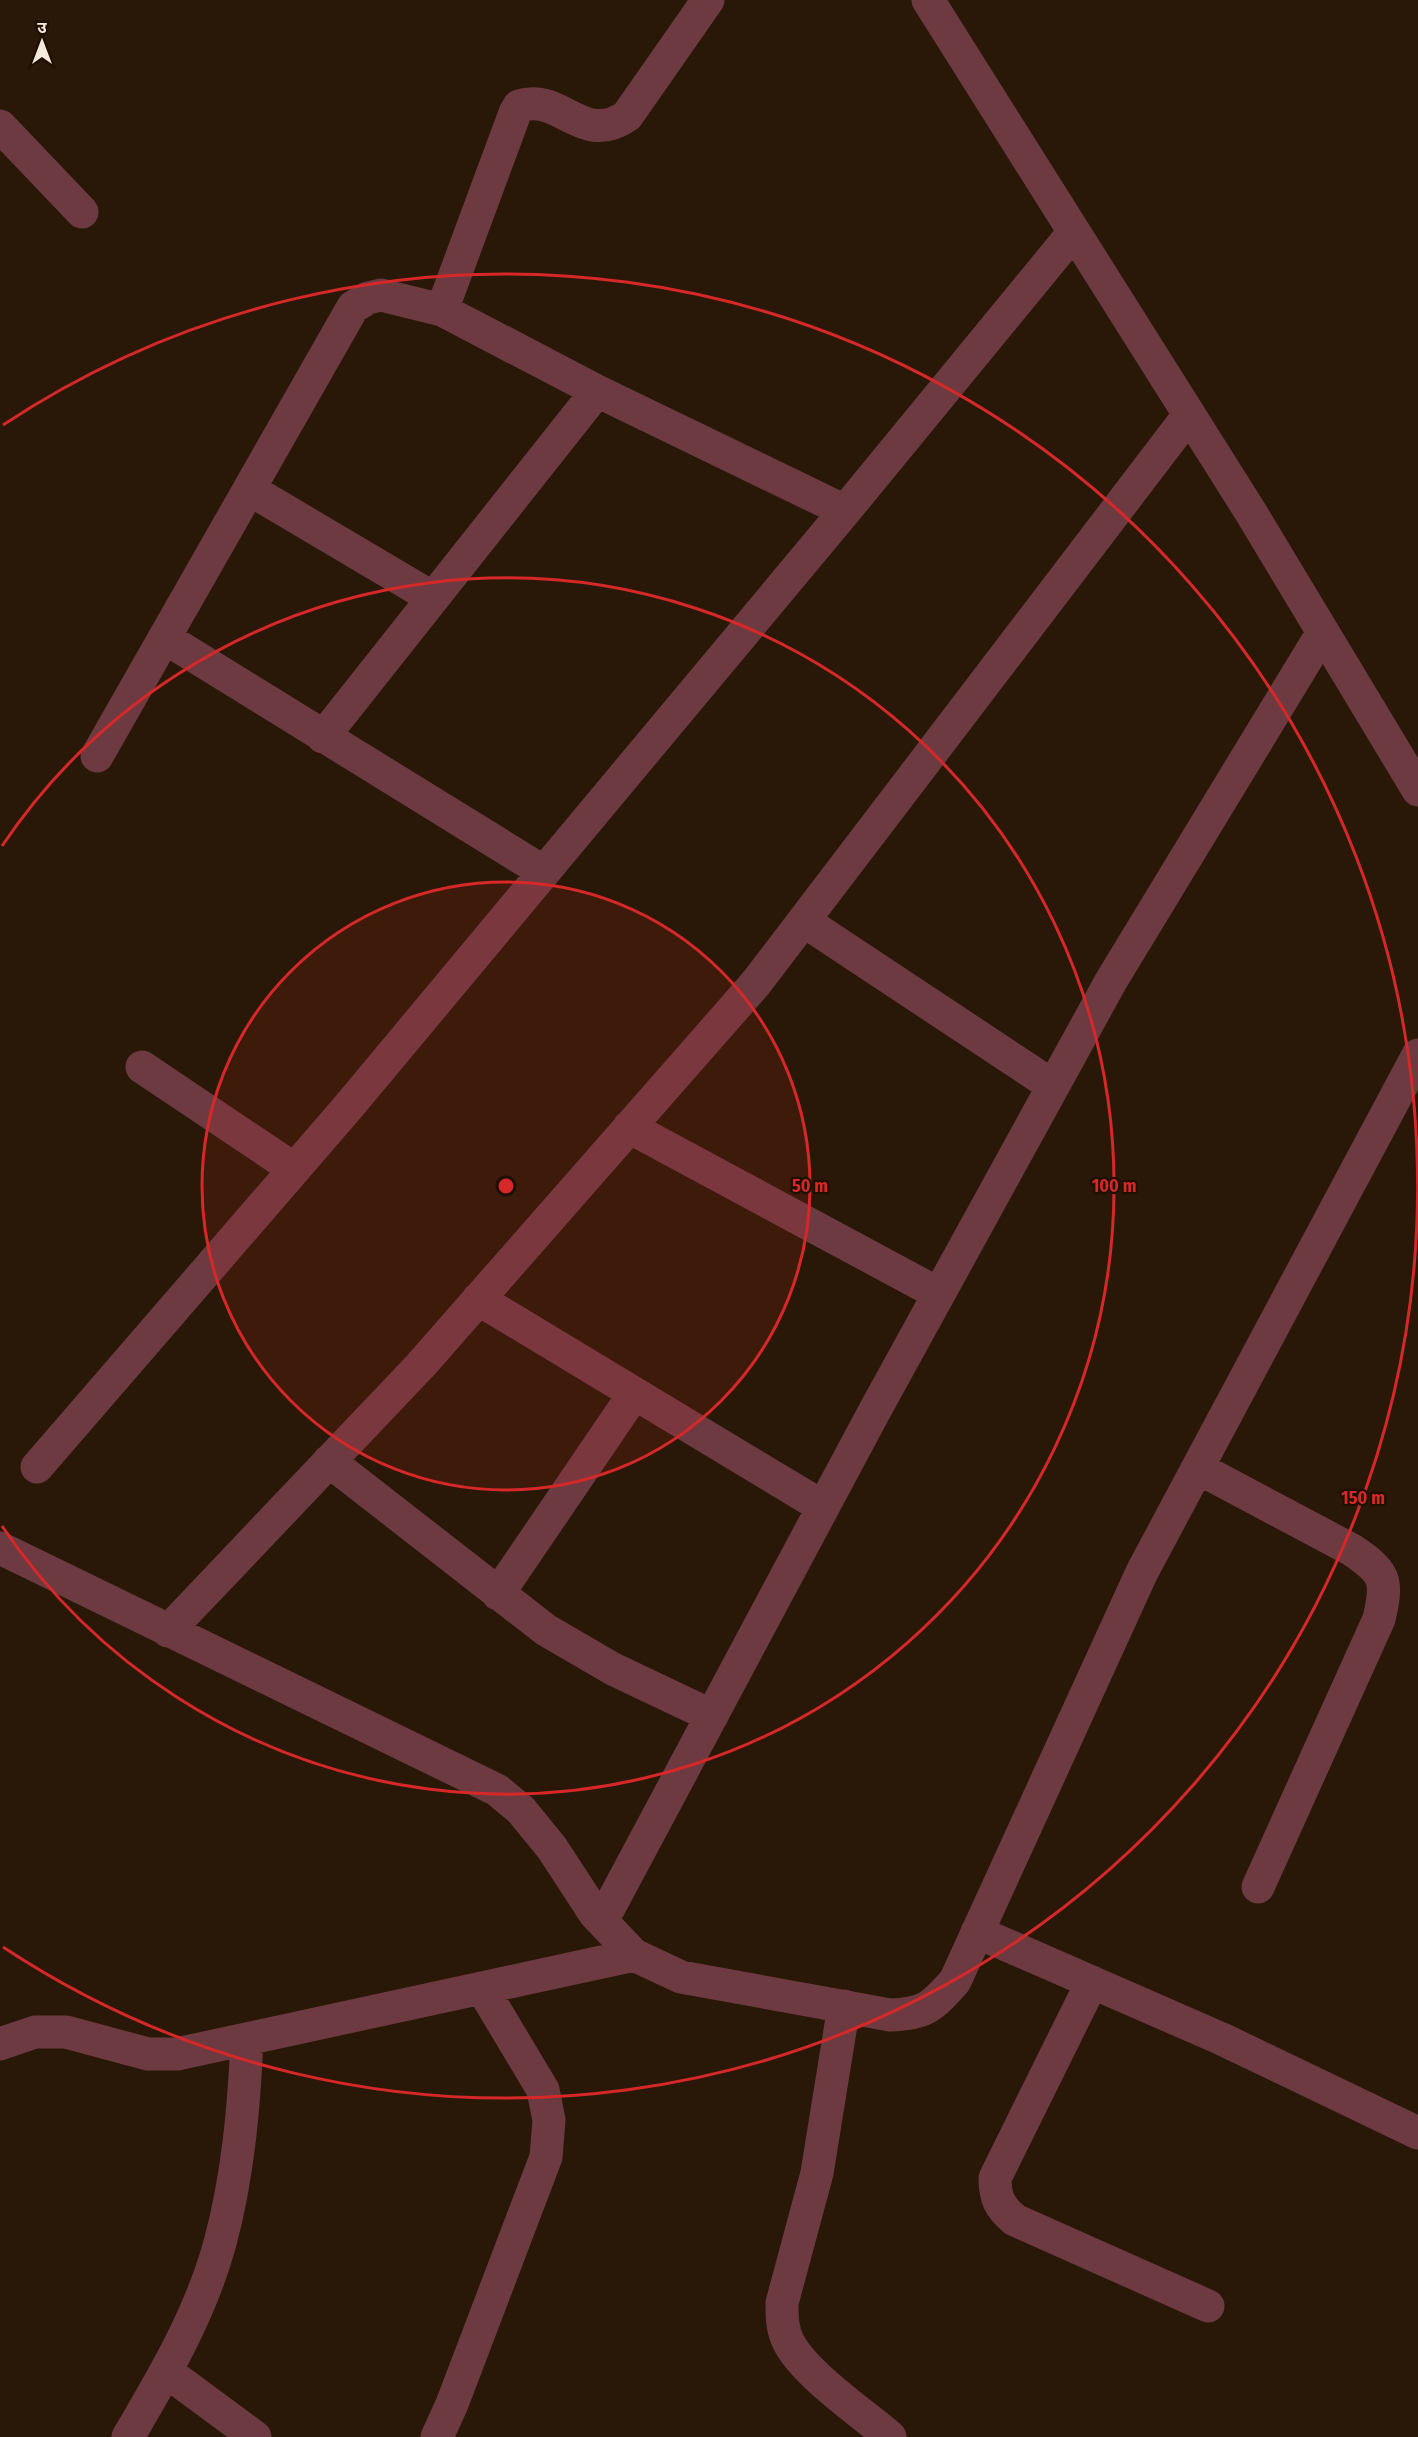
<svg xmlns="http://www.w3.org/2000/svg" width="1418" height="2437" font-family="'Fira Sans Condensed','Noto Sans Devanagari',sans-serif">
<rect width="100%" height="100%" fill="#291807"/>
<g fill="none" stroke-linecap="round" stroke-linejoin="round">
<!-- minor -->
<path stroke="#6e3a41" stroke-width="33" d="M928,0L1250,511L1418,790
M0,126L82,212
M442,310L515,113L519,106C561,92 582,147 627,116L708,0
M249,489L433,598
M165,638L544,872
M323,737L597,391
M97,756L353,307L368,298L381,295L442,310L597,391L845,511
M804,921L1053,1086
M142,1067L294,1169
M629,1127L939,1294
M478,1299L823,1507
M329,1461L546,1630L613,1669L712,1716
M37,1467L349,1106L845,511L1074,232
M1198,1468L1352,1550C1386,1573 1388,1580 1379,1619L1258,1887
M0,1548L497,1790L521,1810L552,1848L595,1914L634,1955L681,1977L890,2015C925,2014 932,2007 955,1981L1142,1572L1418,1055
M498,1594L634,1394
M168,1631L420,1366L756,983L1189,415
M602,1921L874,1412L1111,981L1323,632
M977,1932L1222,2039L1418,2133
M1092,1982L995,2178C995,2198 1000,2208 1015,2220L1208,2306
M844,2006L817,2173L782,2303C782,2317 782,2330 789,2343C805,2374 862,2413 890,2437
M0,2044L35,2032H66L148,2054H177L634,1955
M167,2372L255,2437
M128,2437C164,2376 201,2313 220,2243C238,2176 244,2108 247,2039
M437,2437L452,2404L546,2157L549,2120L543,2090L482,1988"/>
</g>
<!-- distance rings -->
<circle cx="506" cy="1186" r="304" fill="#d62828" fill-opacity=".12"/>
<g fill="none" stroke="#d62828" stroke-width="3">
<circle cx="506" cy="1186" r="304"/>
<path d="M2 846A608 608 0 1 1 2 1526"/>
<path d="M3 425A912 912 0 1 1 3 1947"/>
</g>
<circle cx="506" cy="1186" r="9" fill="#d62828" stroke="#1f0f01" stroke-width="3"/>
<g font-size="18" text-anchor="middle" font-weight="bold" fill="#d62828" stroke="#1f0f01" stroke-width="4.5" stroke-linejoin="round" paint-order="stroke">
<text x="810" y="1192">50 m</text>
<text x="1114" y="1192">100 m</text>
<text x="1363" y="1504">150 m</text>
</g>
<!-- north arrow -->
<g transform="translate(42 42)" stroke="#1f0f01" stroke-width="4.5" paint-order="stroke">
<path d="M0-4.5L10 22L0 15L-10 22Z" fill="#f5e9de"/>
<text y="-9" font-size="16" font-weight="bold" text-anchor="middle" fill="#f5e9de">उ</text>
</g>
</svg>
